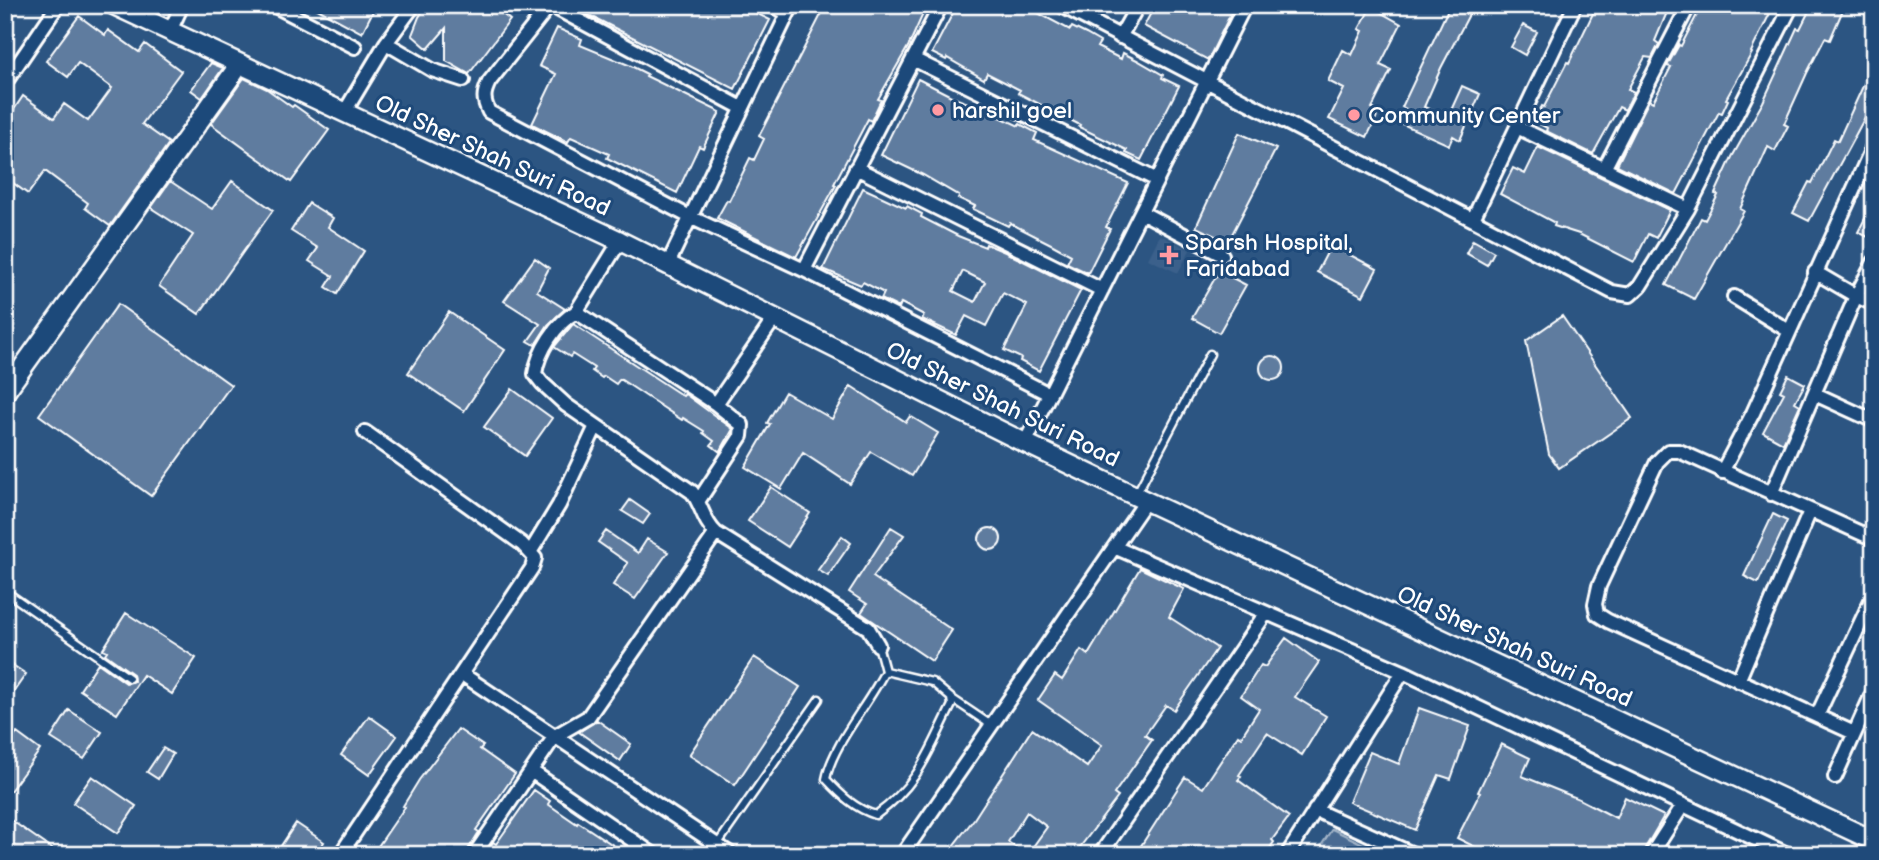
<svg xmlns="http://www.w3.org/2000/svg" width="1879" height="860" font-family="'Balsamiq Sans',sans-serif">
<rect width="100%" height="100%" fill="#2c5582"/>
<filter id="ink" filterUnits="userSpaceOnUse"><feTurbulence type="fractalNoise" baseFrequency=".0143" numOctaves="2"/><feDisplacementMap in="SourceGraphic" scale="14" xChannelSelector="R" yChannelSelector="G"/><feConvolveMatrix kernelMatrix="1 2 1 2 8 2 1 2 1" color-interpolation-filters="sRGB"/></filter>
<g filter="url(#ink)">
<!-- built -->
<path fill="#3b618b" d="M1160,235L1190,250L1178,273L1148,259Z"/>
<!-- green -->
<path fill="#486b92" stroke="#a4b5c8" stroke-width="2" d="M1332,829L1386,855H1315Z"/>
<!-- building -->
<path fill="#5e7c9f" stroke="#fff" stroke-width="2" fill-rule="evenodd" d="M310,5H376L362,33Z
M427,5H477L487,10L491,5L510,20L469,74L446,61V28L428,49L412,35L419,17Z
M569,5H740L770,20L735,89Z
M826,5H927L909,45L878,99L881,100L871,121L868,119L834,184L836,185L796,257L717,218L727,200L729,201L750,158L754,160L764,139L759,136Z
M957,5H1023L1070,30L1072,27L1086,34L1100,42L1097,47L1121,59L1123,53L1137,60L1163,75L1162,78L1179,86L1141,160L1126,153L1127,150L1079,127L1080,125L1018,93L1020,90L987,73L984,79L947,58L946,60L932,53Z
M1155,5H1235L1208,60L1144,26Z
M1450,5H1474L1441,68L1424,107L1448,117L1462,86L1480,94L1460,140L1453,136L1449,145L1400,123L1406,109L1402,107Z
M1597,5H1670L1655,41L1659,44L1652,58L1645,57L1628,89L1634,92L1625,110L1619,107L1593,154L1546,131L1547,128L1534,121L1542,106L1544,107L1567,62L1569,63Z
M1702,5H1774L1751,52L1752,53L1726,99L1728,100L1722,113L1719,112L1676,194L1617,165L1649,100L1653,102L1671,67L1667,66L1679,45L1681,46Z
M1812,5H1845L1830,40L1825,38L1807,73L1784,124L1788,126L1775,151L1768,147L1740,209L1744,211L1694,299L1666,285L1701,218L1705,220L1718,195L1715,194L1732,157L1763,102L1797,28L1800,29Z
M1371,7L1401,24L1380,65L1391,70L1372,108L1379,112L1367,137L1329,119L1344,89L1328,81L1343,50L1352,55L1363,31L1359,29Z
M79,16L105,35L108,30L139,52L145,44L181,71L142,124L169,143L110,226L85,208L88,203L45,171L28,194L5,177V123L23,96L54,118L64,104L88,121L112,88L78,63L68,77L46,61Z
M1523,25L1537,32L1525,55L1511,47Z
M557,28L582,39L580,45L631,66L647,74L646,76L720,112L703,148L699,146L677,193L607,158L609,154L571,137L568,142L532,124L556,74L539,66Z
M1874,62V109L1870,108L1809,221L1793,213L1809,182L1812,183L1834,139L1838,141Z
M211,63L223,68L202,98L191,90Z
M244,78L267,89L292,107L294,105L329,130L291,182L211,124Z
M918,79L957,99L979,107L1019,126L1020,124L1037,133L1034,140L1128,183L1106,227L1110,229L1088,273L1067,263L1071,255L1051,244L1010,223L1008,226L973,209L975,206L958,198L959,196L923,175L881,155Z
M1239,133L1276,149L1228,242L1196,227Z
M1538,147L1670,210L1656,238L1648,234L1634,262L1579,234L1554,226L1555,223L1500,194L1513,168L1525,174Z
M170,181L212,209L232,181L273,210L199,314L159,286L193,235L151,208Z
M863,188L906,208L907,206L922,214L921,217L958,236L985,247L986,244L1005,252L1081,290L1039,371L1020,361L1021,358L1004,350L1027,305L1003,293L986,326L966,316L956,335L922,319L924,315L901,303L899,308L881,299L884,293L863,282L861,285L823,269ZM963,271L985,282L975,302L953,291Z
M1874,201V240L1858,232Z
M309,203L333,218L328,227L364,251L337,294L326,287L333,276L309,261L318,248L291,231Z
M1473,240L1494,252L1487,265L1466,253Z
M1331,245L1377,269L1363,296L1317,272Z
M535,258L549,268L537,291L565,309L548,325L535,345L528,341L540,324L504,301Z
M1219,271L1246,285L1219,333L1192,318Z
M118,304L231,385L151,496L39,415Z
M449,312L505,350L464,411L408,373Z
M1562,316L1632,418L1559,468L1549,454L1526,341Z
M573,324L683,396L685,394L733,429L720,452L711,445L714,441L703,433L704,431L683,418L682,420L620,379L616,384L604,376L602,378L592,371L594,368L572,354L570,357L554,347Z
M1260 368a12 12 0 1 1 24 0a12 12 0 1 1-24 0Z
M1788,375L1805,384L1795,402L1800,405L1783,443L1763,432L1784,393L1780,391Z
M851,386L906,422L910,416L938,433L912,476L871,452L850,484L803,453L781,489L745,467L770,424L767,423L785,392L832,419Z
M512,389L552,418L525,456L484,427Z
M771,487L810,513L788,547L748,521Z
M630,500L650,514L643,524L622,511Z
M1773,514L1787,521L1758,583L1744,576Z
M891,527L904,535L873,577L952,630L932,661L861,613L867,604L849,592Z
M979 539a11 11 0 1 1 22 0a11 11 0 1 1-22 0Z
M606,531L638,553L647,539L668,552L635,599L613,585L628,563L598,542Z
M842,536L851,543L828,576L818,570Z
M1140,568L1184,589L1169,617L1217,648L1197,677L1174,710L1166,705L1145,735L1152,740L1114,794L1118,797L1074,855H1027L1047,827L1027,812L1008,842L1026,855H950L955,848L953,846L974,819L1032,729L1087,767L1102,745L1038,700L1055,675L1062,680L1081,650L1088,655Z
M126,613L196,658L172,694L143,675L117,714L80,690L98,663L126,683L134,681L133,674L105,654L107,651L103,649Z
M1286,638L1319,662L1295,697L1326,716L1302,755L1267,733L1239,775L1241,776L1238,780L1289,817L1272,840L1274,842L1265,855H1135L1185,777L1203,788L1238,735L1241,737L1259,709L1241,696L1261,665L1265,667Z
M754,657L800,687L735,785L689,755Z
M5,660L26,674L5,704Z
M1419,708L1470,726L1451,779L1439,775L1415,830L1349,802L1370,752L1399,764Z
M69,710L102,732L84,759L51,738Z
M369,716L397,736L369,775L341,755Z
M597,720L631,744L620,761L579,732Z
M458,729L483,746L480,749L515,774L476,830L479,832L465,855H372L405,807L403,806L419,780Z
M17,733L40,750L5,798V749Z
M1501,744L1530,758L1522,776L1579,799L1616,818L1625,797L1664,816L1641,855H1610L1596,848L1593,855H1491L1457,838L1480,793L1478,792Z
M163,748L173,754L158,779L147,772Z
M92,776L136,806L118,833L73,803Z
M534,790L550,801L548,804L577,824L578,822L628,855H485L493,842L496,844Z
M5,816L61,855H5Z
M296,823L324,842L315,855H275Z"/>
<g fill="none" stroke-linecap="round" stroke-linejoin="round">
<defs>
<path id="lane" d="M1136,495L1210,354
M5,591L129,678
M878,645L885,671C868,705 833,744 826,779C841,795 855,809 876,815C920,783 928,752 952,705L951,698L932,682L885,671
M951,698L991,725
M717,845L819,699"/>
<path id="street" d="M273,5L355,47
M550,5L489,82C483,94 483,100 489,112L690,217L804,270L1049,394
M550,5L742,108
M771,5L788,13
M1060,5L1612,292L1630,295L1640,286L1688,209L1792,5
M146,20L153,5
M170,31L182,5
M1120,37L1138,5
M386,43L432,70L463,80
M913,59L1157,180
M5,83L58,5
M344,113L386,43L414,5
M1517,127L1688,209
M856,168L1102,290
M1604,169L1689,5
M1141,212L1222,255
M1473,219L1575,5
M1874,262L1856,296L1874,304
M667,266L792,5
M804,270L941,5
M1734,297L1789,331
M576,312L620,241
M1815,394L1874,421
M716,404L774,319
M1025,443L1245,5
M1722,472L1753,413L1874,144
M1771,494L1856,296L1815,272
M699,500L741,436L742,425L716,404L576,312C556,323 538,351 535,374L542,383L566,405L692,492C702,505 703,521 716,533L868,628L878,645
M1114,547L1403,672L1789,855
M531,551L559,505L596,426
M462,674L732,855
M1738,681L1810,511
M1817,716L1874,594
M1854,733L1608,621L1597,614L1595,604L1599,586L1657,462L1668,451H1679L1874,539
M531,771L654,855
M1835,777L1874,690
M1315,810L1415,855
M340,855L532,568L535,558L522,544L365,432
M474,855L555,736L588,717L716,533
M902,855L1146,501
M1100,855L1266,613
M1287,855L1403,672
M1651,855L1683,805"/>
<path id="secondary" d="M114,5L620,241L1025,443L1146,501L1874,841
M5,392L240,64"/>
</defs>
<!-- lane casing -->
<use href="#lane" stroke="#fff" stroke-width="11"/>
<!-- street casing -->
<use href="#street" stroke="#fff" stroke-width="18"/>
<!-- secondary casing -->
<use href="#secondary" stroke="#fff" stroke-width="23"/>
<!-- lane -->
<use href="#lane" stroke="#1f4a7a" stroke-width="6"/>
<!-- street -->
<use href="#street" stroke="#1f4a7a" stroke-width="12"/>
<!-- secondary -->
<use href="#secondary" stroke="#1f4a7a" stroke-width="18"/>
</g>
</g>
<!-- markers -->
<g fill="#ff9aa2" stroke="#1f4a7a" stroke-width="2.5">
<circle cx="938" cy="110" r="7"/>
<circle cx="1354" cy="115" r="7"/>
<path d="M1165.5 244.5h7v7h7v7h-7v7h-7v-7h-7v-7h7z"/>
</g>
<g text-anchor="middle" stroke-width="6" stroke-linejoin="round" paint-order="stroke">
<!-- poi labels -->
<g font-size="23" fill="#fff" stroke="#1f4a7a" text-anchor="start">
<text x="952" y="118">harshil goel</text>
<text x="1368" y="123">Community Center</text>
<text x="1185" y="250">Sparsh Hospital,<tspan x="1185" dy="26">Faridabad</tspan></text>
</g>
<!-- street labels -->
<g font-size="23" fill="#fff" stroke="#1f4a7a">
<text transform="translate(493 155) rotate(25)" y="8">Old Sher Shah Suri Road</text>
<text transform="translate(1003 404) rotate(26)" y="8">Old Sher Shah Suri Road</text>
<text transform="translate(1515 646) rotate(25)" y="8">Old Sher Shah Suri Road</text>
</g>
</g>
<!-- margin -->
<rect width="1879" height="860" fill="none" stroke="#1f4a7a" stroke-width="28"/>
<rect x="14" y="14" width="1851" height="832" fill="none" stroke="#fff" stroke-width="2.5" filter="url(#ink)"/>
</svg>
